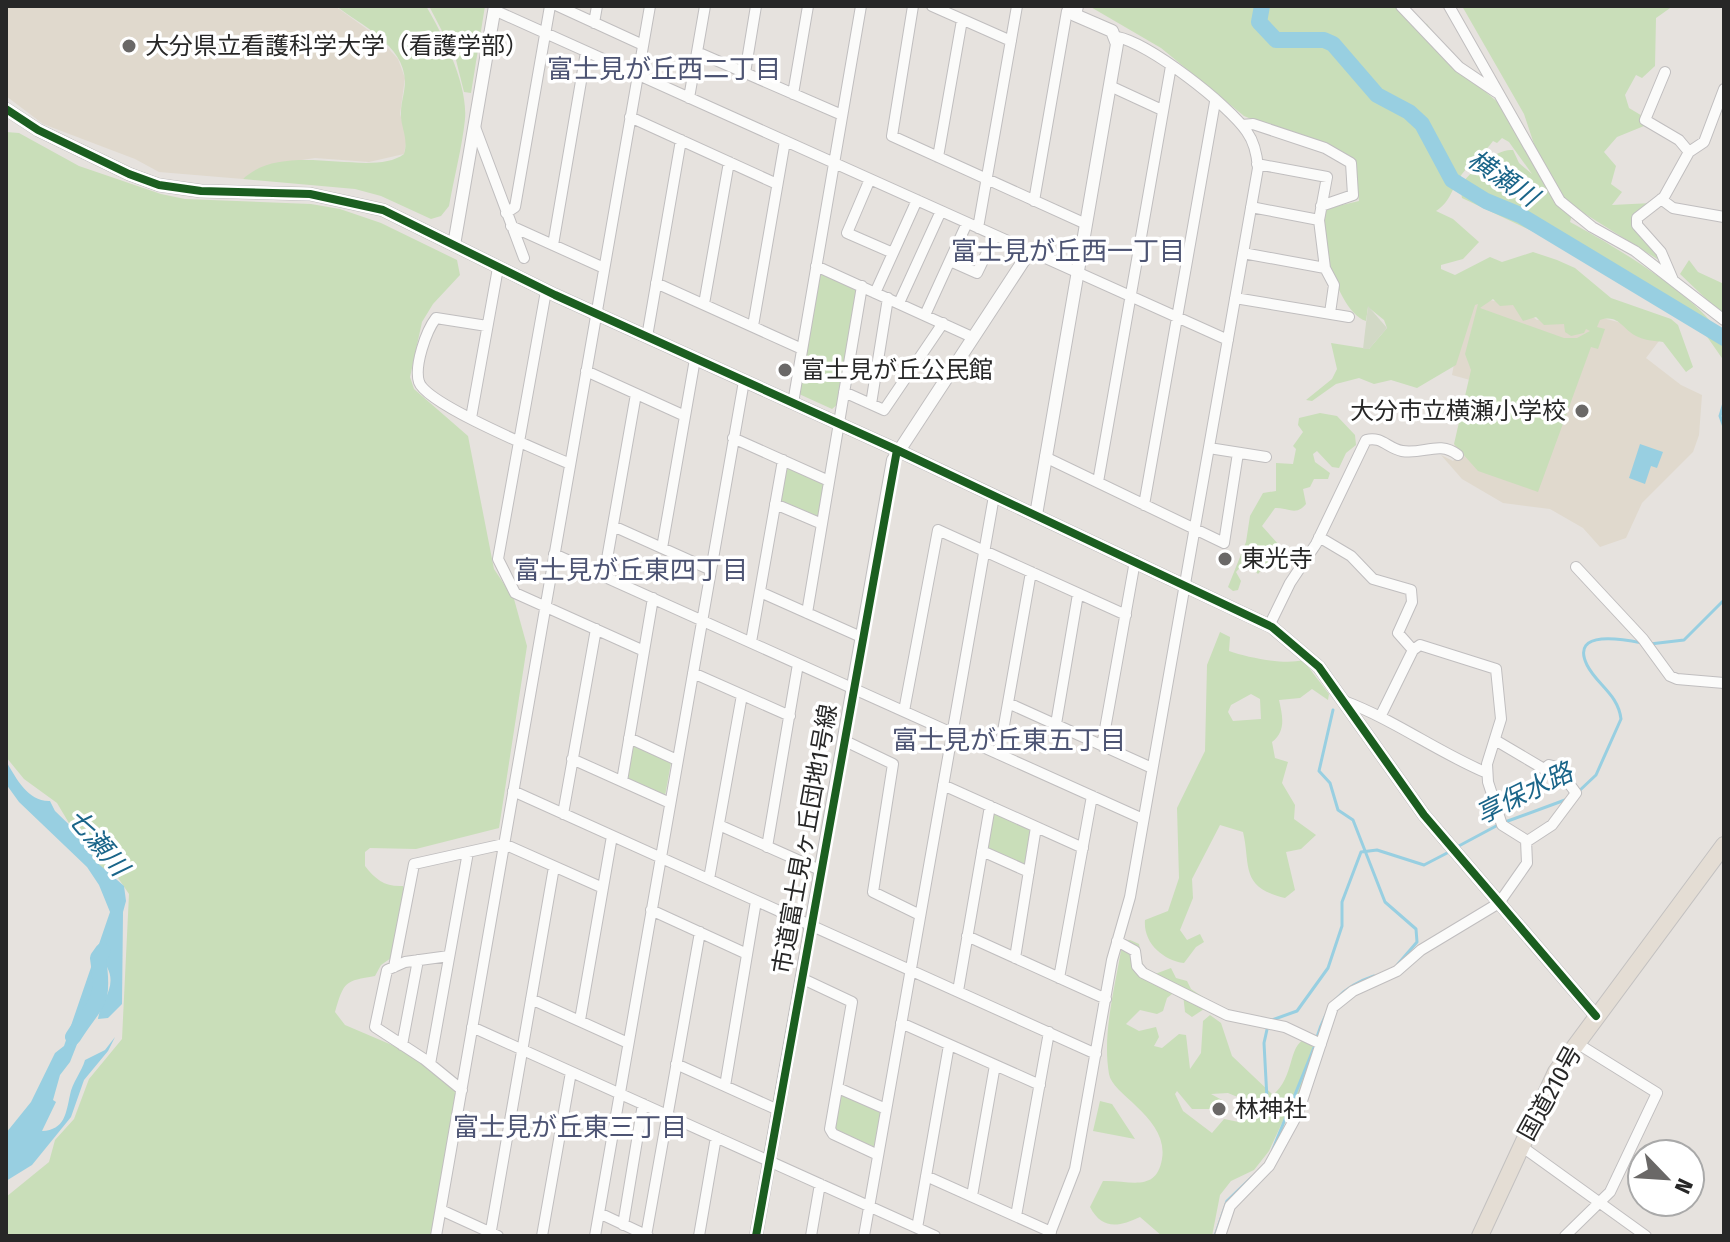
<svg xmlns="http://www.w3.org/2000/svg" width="1730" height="1242" font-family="'Fira Sans Condensed','Noto Sans JP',sans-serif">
<rect width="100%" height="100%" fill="#e6e2de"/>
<!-- education -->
<path fill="#e0d9cd" d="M6,6H335L378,37L398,59L405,78L400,114L407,137L404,154L369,162L315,158L275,164L243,179L159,172L135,159L43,124L6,96Z
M1476,297L1518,306L1537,320L1595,316L1641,328L1659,341L1646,358L1681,385L1702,395L1699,435L1693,452L1642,503L1626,538L1600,547L1583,528L1550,509L1503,503L1462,479L1441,455L1453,461L1460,454L1454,447L1470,380L1452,375L1464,309Z"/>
<!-- green -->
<path fill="#c9deb9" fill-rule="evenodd" d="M336,6H426C443,35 468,84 465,119C462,148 454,177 449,206L441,216L431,219L381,196L355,189L243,179C285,139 371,179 404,154C409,138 400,127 401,112C401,102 405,92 405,81C404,45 361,25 336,6Z
M429,6H485L471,93L464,92L455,56Z
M1089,6H1395L1403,14L1427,24L1440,41L1445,58L1506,109L1537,153L1524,114L1462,6H1673L1656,18L1655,66L1642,78L1636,75L1625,95L1629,108L1644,117V126L1617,137L1604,152L1616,166L1611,184L1622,192L1612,205L1652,203L1634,229L1662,262L1574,207L1570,222C1609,243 1709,301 1724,343C1725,348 1724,356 1724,361L1701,328L1642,285L1580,249L1549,239L1462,198L1460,186C1470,172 1496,148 1513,150L1519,163L1532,174L1509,142L1502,138L1497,143L1493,141C1485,153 1471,162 1462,174C1452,187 1451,202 1436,211L1453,219L1479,242L1463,259L1441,265V269L1455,275L1490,257L1502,262L1533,252L1557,260L1575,268L1611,298L1671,319L1678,325L1693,367L1686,372L1663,342C1655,341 1643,340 1636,336C1622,329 1619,314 1600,320L1597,327L1605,329L1598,349L1591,347L1538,492L1478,471L1454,444L1471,370L1465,354L1478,304L1475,305L1456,365L1417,388L1391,380L1374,384L1359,378L1336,384L1312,401L1306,400L1332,379L1337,369L1331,343L1369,349L1387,328L1384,320L1368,307L1366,321C1338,312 1317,236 1325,209L1359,201L1355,164L1244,116L1161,48ZM1493,299L1500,306L1513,305L1523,321L1536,317L1544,325L1564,324L1565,332L1571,336L1584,333L1586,329L1590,331L1577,338H1564L1480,308Z
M6,132L19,133L79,166L161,194L185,199L311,204L340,209L381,223L457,260L460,275L433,304L422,322L410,377L414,389L468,436L494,569L514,599L527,646L499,828L416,849L370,848L365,852V866C376,880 385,887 403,886L405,892L394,956L381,965L375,976C345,981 344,981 335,1012L345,1025L406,1051L456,1091L431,1236H6V1197L49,1162L55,1140L74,1119L89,1079L122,1039L129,894L114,872L94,865L57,803L24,779L6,757Z
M1689,260L1698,272L1724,284V316L1680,274Z
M819,273L853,287L857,292L838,404L832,409L799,394Z
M1320,413L1337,416L1355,435L1356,445L1346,453L1339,468L1332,467L1317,451L1313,454L1315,462L1330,473L1328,479H1314L1310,487L1303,489L1306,504C1295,517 1288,507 1275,508L1262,526L1279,545L1283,565L1279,569L1265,566L1258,574L1246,561L1236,572L1241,581L1238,590L1233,591L1228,587L1246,542L1250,516L1263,493L1276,491V463L1293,464L1296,449L1293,446L1303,432L1298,425L1299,418Z
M789,466L825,482L822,517L817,518L781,502L785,468Z
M1220,632L1230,637L1229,651C1249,658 1285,665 1303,660L1329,694L1328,700L1312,689L1300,698L1279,700C1282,714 1287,731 1272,742L1275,758L1288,762L1282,783L1295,805L1294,819L1316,835L1301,849L1286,852L1295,890L1285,898C1239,887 1251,865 1243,832L1220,825L1192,879L1193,898L1180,930L1187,940L1200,934L1204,942L1196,947L1184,963C1163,960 1143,943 1145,920L1168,911L1179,878L1177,808L1205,751L1207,665ZM1251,694L1260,699L1261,719L1233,721L1228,712L1231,705Z
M632,745L671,763L665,796L627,779Z
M994,813L1031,829L1027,866L987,850Z
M1130,940L1139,944L1143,966L1155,974L1171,968L1176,978L1187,981L1191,989L1209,1001L1204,1009L1192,1017L1185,1012L1183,994L1177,990L1167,998L1163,1011L1157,1014L1140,1010L1126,1024L1139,1031L1156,1027L1159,1037L1154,1046L1162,1048L1179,1034L1186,1035L1190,1069L1201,1053L1203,1021L1210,1015L1221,1023L1232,1056L1273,1095C1295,1076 1288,1046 1305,1039L1316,1050L1297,1106L1287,1112L1269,1151L1254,1170L1231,1181L1220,1195L1212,1236H1162L1140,1217C1119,1227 1102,1230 1090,1207L1103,1181C1130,1180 1156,1193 1162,1159C1169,1118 1112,1095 1109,1074C1102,1033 1115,987 1122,945L1123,941ZM1177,1091L1192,1109H1222V1100L1211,1094L1228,1093L1240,1098L1248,1119L1239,1122L1224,1119L1212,1133L1183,1111L1175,1094Z
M842,1095L881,1113L875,1147L834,1131L838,1096Z
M1100,1101L1112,1104L1135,1139L1093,1131Z"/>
<!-- cemetery -->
<path fill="#d2d9c6" d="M1368,306L1387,328L1369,349H1363Z"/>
<!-- water -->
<path fill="#98cfe1" d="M1640,444L1663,452L1657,468L1651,466L1645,484L1629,478Z
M6,761C16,778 28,802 50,801L55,811L86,841L94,860L124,886L126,901L123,912L122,1004L108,1018L98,1019C100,1002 118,987 107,967L98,970L83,1029L70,1062L60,1075L53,1100L56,1102L42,1131C65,1130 66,1113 70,1095C72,1083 82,1071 85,1060L105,1050L115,1037L108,1051L84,1080L71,1117L32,1165L6,1181V1133L31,1102L55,1053L64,1046L110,912L99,885L87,867L19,802L6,784Z"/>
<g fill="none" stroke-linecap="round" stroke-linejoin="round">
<!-- stream -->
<path stroke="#98cfe1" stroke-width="3" d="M1724,403L1720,416L1724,427
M1650,644L1684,640L1724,600
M1333,710L1319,771L1330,783L1338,810L1353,820L1385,902L1416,929L1417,942L1398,964
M1578,792L1596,775L1621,719C1618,694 1597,685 1587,665C1569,628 1627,640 1642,643
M1505,822L1565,800
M1455,848L1498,825
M1272,1020L1297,1011L1328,968L1342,926V902L1361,852L1377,850L1424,865L1449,852
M1317,1037C1327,1005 1341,987 1374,976
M1267,1099L1264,1043L1268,1025
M1273,1149L1315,1045
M1215,1236L1227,1201L1252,1177"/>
<!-- river -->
<path stroke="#98cfe1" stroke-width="16" d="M1262,6L1259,22L1276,40H1324L1333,44L1377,95L1409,112L1422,124L1452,180L1486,201L1520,215L1724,338
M73,1037C96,1000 105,1006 98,958L103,951"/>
<defs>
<path id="minor" d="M558,6L643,45
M913,6L892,136L1086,224
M932,6L1011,41
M1401,6L1459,67L1496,92
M1449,6L1560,201L1592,227L1635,251L1724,320
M494,10L1228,340
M594,23L597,6
M697,52L842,115
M1665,72L1645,120L1679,140L1689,152
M745,73L756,6
M1110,86L1162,110
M793,94L808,6
M689,98L705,6
M630,117L777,184
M1242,125L1253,124L1325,148L1351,163L1353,195L1321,206
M475,127L524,258
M938,157L962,20
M1257,164L1327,177L1319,220L1325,268L1334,285L1330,313
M870,179L847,233L893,253
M1661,199L1673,208L1724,217
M1034,201L1067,11
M1251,207L1319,220
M506,213L515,207L550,6
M511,226L604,268
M978,228L1017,6
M553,245L586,52
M1243,253L1325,268
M950,261L977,273L995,236
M816,266L972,337
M1673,280L1661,252L1637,225V218L1664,197L1689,152L1704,142L1724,89
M656,283L802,349
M546,291L498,559L515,593L644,651
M875,293L917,200
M1235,298L1349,317
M899,303L941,211
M704,304L729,162
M925,315L967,223
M487,326L436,318C426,331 414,366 419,382C427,405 543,452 570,464
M753,326L785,141
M647,337L681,140
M586,371L685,416
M844,392L884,410L943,323
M793,403L861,6
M871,404L888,298
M471,418L498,268
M733,438L829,481
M1209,448L1266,457
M1045,457L1224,543L1238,453
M1098,482L1171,66
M775,504L822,524
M1144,505L1215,102
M613,526L711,570
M1319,537L1351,556L1373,579L1411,590L1412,602L1398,633L1413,650
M662,548L695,359
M554,554L1143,819
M1576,567L1643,639L1670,676L1677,679L1724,683
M604,576L636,394
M760,592L861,637
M807,613L862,286
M1269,626L1290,583L1316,544L1366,440C1382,436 1387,448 1402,451C1423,455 1439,440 1458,455
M751,642L783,460
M693,673L790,716
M1344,701C1395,720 1437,752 1487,773
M1008,703L1152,768
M904,711L938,530L1126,615
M1056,724L1078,594
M629,738L677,760
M843,740L893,764L873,892L920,915
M1495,740L1544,769L1549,765L1557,767L1576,793L1552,825L1526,842
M1102,746L1135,561
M999,754L1031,572
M572,759L670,803
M622,781L653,598
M943,785L1083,848
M513,791L1096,1054
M563,814L596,629
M719,825L820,870
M767,847L798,664
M982,851L1029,872
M709,879L742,695
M651,910L747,954
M967,936L1106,999
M1117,941L1135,951L1137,966L1143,973L1227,1015L1285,1027L1321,1044
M449,956L405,962L387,970L375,1027L424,1059L462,1090
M1015,958L1036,827
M394,967L414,864L504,844L603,888
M801,978L852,1002L830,1129L833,1134L878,1155
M1059,978L1092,796
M958,991L990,806
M531,999L628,1043
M580,1020L612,836
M901,1023L1040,1085
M472,1027L935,1236
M402,1045L418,960
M430,1064L468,852
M676,1064L778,1110
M725,1086L756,901
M838,1088L886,1109
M1521,1146L1646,1236
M926,1176L1051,1232
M972,1196L995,1065
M441,1210L498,1236
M599,1213L648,1236
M1016,1216L1049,1032
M623,1225L643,1104
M917,1228L949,1045
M436,1236L650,6
M490,1236L554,867
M542,1236L571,1072
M595,1236L744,381
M646,1236L700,932
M699,1236L716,1137
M811,1236L820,1184
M864,1236L994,496
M1049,1236L1075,1169L1112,960L1130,897L1258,168C1257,155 1255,143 1247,132C1229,105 1149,43 1117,37
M1220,1236L1230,1206L1269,1166L1298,1113L1333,1007L1353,991L1397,971L1421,950L1499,903L1527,863L1526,840L1502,825L1488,782L1487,764L1501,719L1496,669L1420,645L1413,650L1381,715
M1565,1236L1610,1192L1657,1093L1583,1047"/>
<path id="tertiary" d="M6,109L38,130L129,174L159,185L201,191L310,194L383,210L555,295L897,450L1272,627L1319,667L1424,815L1596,1016
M454,245L495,6
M1036,515L1117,44L1112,31L1075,15L1077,6
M756,1236L893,460L1030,251"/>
<path id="trunk" d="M1480,1236L1556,1072L1724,845"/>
</defs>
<!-- minor casing -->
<use href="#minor" stroke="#c0bebf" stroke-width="12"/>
<!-- tertiary casing -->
<use href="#tertiary" stroke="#c0bebf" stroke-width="14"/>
<!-- trunk casing -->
<use href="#trunk" stroke="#c3c1c0" stroke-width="18"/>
<!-- minor -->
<use href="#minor" stroke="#fbfbfa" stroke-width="10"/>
<!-- tertiary -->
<use href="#tertiary" stroke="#fbfbfa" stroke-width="12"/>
<!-- trunk -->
<use href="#trunk" stroke="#e4ddd4" stroke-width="16"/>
<defs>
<path id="cycleway" d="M6,109L38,130L129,174L159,185L201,191L310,194L383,210L555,295L897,450L1272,627L1319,667L1424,815L1596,1016
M756,1236L897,450"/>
</defs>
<!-- cycleway casing -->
<use href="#cycleway" stroke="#fff" stroke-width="13"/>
<!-- cycleway -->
<use href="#cycleway" stroke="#1b5e20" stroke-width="8"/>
</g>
<!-- markers -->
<g fill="#6a6867" stroke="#fff" stroke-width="3">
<circle cx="129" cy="46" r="8"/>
<circle cx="785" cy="370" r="8"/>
<circle cx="1582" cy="411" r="8"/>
<circle cx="1225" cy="559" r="8"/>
<circle cx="1219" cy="1109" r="8"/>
</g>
<g text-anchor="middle" stroke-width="7" stroke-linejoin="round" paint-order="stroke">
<!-- poi labels -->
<g font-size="24" fill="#272727" stroke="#fff" text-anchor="start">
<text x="145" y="54">大分県立看護科学大学（看護学部）</text>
<text x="801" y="378">富士見が丘公民館</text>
<text x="1566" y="419" text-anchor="end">大分市立横瀬小学校</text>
<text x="1241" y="567">東光寺</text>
<text x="1235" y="1117">林神社</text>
</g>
<!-- street labels -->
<g font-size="24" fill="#272727" stroke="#fff">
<text transform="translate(805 839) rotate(-80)" y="8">市道富士見ヶ丘団地1号線</text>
<text transform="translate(1550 1093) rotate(-61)" y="8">国道210号</text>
</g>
<!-- neighbourhood labels -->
<g font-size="26" fill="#4d5473" stroke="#fff">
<text x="664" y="78">富士見が丘西二丁目</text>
<text x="1068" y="260">富士見が丘西一丁目</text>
<text x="631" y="579">富士見が丘東四丁目</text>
<text x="1009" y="749">富士見が丘東五丁目</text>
<text x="570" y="1136">富士見が丘東三丁目</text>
</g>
<!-- water labels -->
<g font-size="26" font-style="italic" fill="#1a6589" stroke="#fff">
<text transform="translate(1503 178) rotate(34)" y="9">横瀬川</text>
<text transform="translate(1524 793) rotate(-26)" y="9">享保水路</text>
<text transform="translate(98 842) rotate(50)" y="9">七瀬川</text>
</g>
</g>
<!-- border -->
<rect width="1730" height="1242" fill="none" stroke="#272727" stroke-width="16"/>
<!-- north arrow -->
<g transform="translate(1666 1178) rotate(115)"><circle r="38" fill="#ffffff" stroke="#a9a9a9" stroke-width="2"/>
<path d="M0-6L14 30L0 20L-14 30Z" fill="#6a6867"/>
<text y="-12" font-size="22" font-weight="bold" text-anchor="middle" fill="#272727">N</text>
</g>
</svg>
